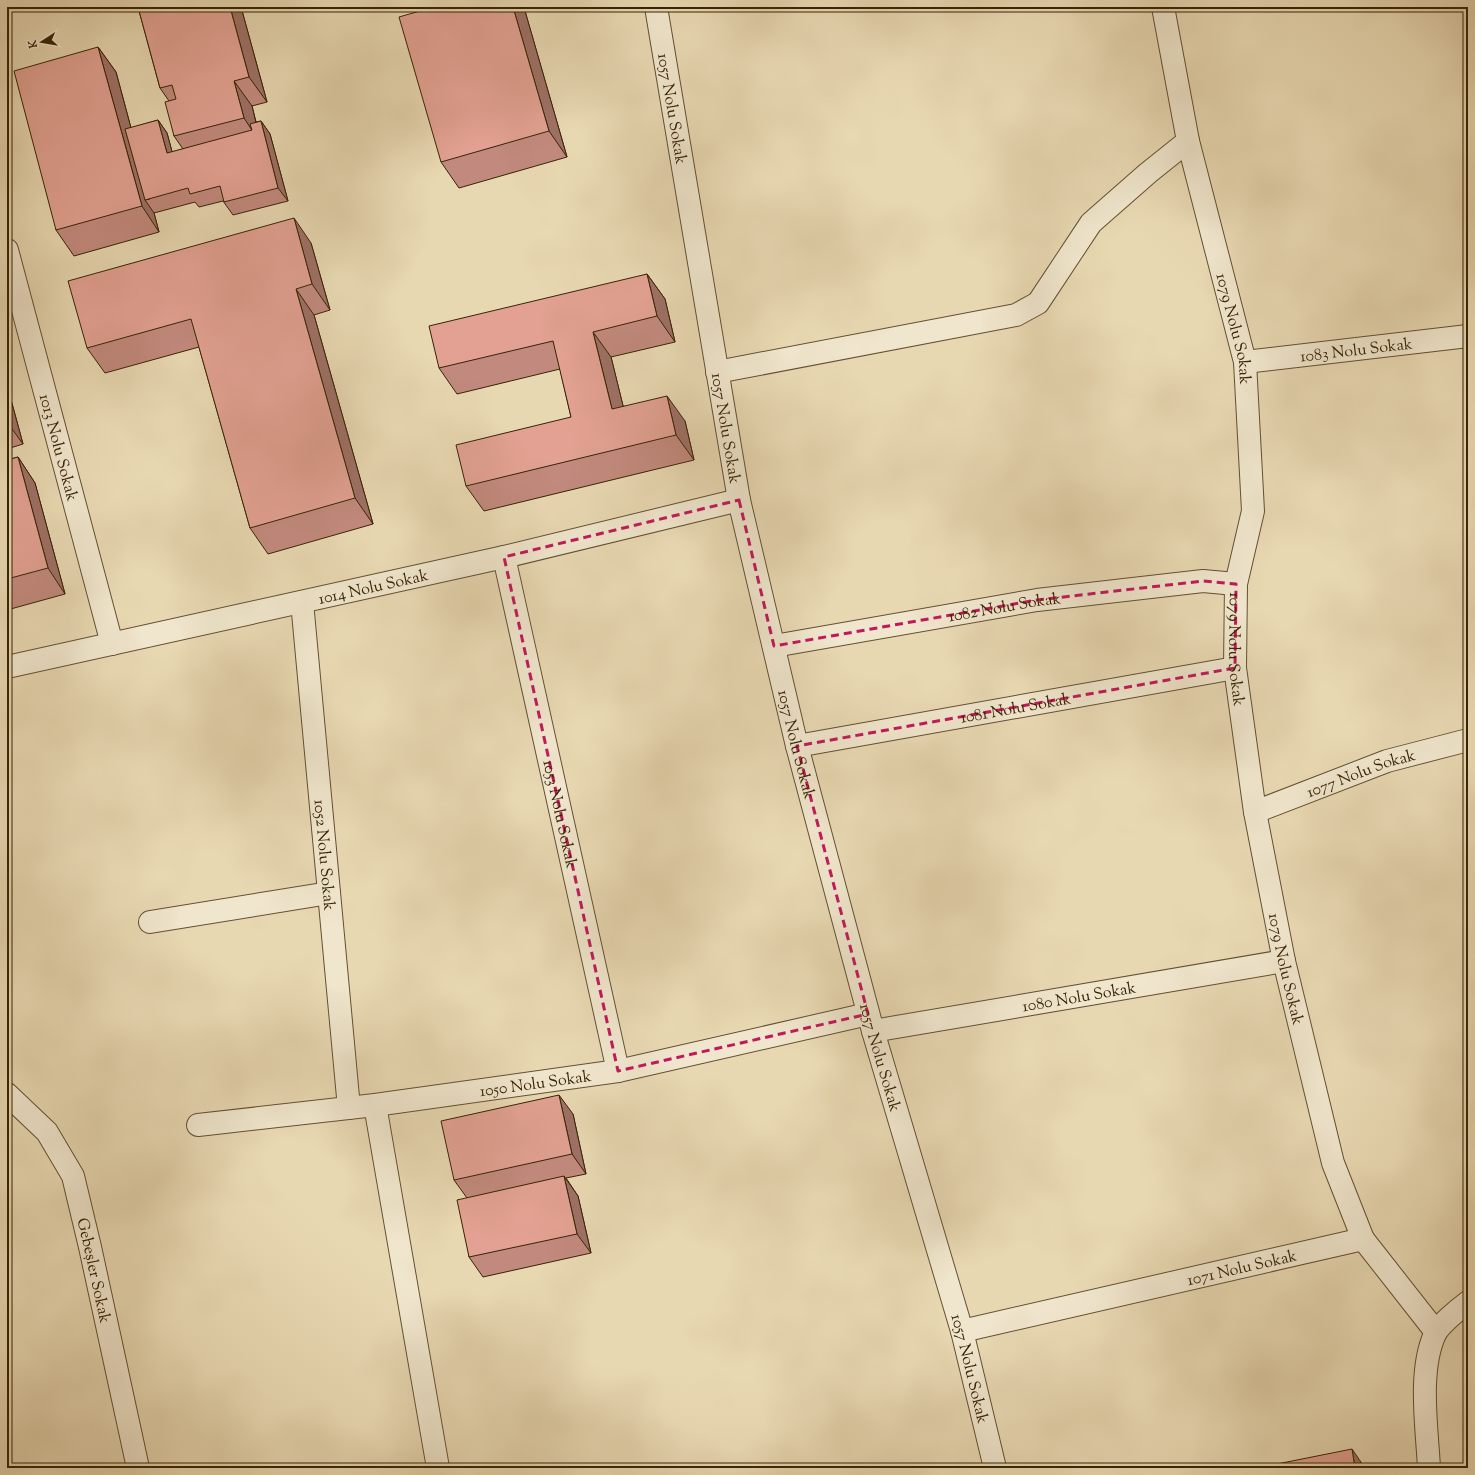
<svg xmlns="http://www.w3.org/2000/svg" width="1475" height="1475" font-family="'Sorts Mill Goudy',serif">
<rect width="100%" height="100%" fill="#e8d8b2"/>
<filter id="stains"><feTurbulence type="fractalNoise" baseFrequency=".005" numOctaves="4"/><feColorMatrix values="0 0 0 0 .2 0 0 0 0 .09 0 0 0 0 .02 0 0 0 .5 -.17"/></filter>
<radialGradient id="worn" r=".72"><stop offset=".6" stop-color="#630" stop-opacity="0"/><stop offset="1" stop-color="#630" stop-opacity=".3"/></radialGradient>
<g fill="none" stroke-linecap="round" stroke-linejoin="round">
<defs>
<g id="minor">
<path id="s1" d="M656,7L739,500L797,746L873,1031L962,1331L995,1468"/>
<path id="s2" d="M1163,7L1188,141L1245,362L1253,511L1236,584L1235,668L1255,812L1284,961L1333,1163L1363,1239"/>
<path id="s3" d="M7,250L112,644"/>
<path id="s4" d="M1245,362L1468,336"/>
<path d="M717,372L1016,315L1038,303L1091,223L1148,173L1188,141"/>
<path id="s5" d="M504,557L618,1071"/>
<path id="s6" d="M302,602L349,1108"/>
<path id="s7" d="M774,646L1037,600L1203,581L1236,584"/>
<path id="s8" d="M7,667L504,557L739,500"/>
<path id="s9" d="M797,746L1235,668"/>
<path id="s10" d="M1255,812L1387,761L1468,740"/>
<path d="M150,922L329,893"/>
<path id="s11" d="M873,1031L1284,961"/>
<path id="s12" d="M7,1094L47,1132L73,1176L90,1247L138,1468"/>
<path d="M375,1105L438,1468"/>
<path id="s13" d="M198,1125L375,1105L618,1071L868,1014"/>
<path id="s14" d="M962,1331L1363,1239L1436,1332"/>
<path d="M1429,1468C1427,1428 1418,1371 1435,1334C1439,1325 1460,1308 1468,1302"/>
</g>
</defs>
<!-- minor casing -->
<use href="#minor" stroke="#635030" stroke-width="24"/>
<!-- minor -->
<use href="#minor" stroke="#f0e6cd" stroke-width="22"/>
</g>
<!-- wall -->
<path fill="#c28a7e" stroke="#372305" d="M138,7H241L267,102L252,106L256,122L261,121L270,134L288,201L233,215L223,201L199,207L195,202L154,213L159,232L74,256L56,230L98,47L116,72L131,128L158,120L167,133L172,152L183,149L174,136L169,101L160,88Z
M525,11L567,157L459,188L441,162Z
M311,243L330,310L314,315L373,524L268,554L250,528L199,347L105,373L87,348Z
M647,274L665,299L675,342L611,357L623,406L685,421L694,460L484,511L466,486L571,417L560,369L457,394L439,368Z
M7,385L23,444L7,449Z
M18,457L35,483L65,594L7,610V460Z
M573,1114L586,1174L566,1178L578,1196L591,1253L483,1277L469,1257L467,1198L454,1180Z"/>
<!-- shaded-wall -->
<path fill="#9e7166" stroke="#372305" d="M230,7H241L267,102L249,77Z
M513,7H522L525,11L567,157L549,131Z
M98,47L116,72L150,199L145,200L154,213L159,232L142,206Z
M234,81L252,106L261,144L244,118Z
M158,120L167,133L176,166L167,153Z
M261,121L270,134L288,201L278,188Z
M294,218L311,243L330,310L312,284Z
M647,274L665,299L675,342L657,316Z
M296,289L314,315L373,524L355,498Z
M593,332L611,357L630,434L612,409Z
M7,385L23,444L7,422Z
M667,396L685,421L694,460L676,435Z
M18,457L35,483L65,594L48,568Z
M559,1095L573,1114L586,1174L572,1154Z
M564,1176L578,1196L591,1253L577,1234Z
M1352,1449L1365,1468H1355Z"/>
<!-- building -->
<path fill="#e2a192" stroke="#372305" d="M138,7H230L249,77L234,81L244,118L174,136L165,102L176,99L172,85L160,88Z
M434,7H513L549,131L441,162L399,17Z
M98,47L142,206L56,230L14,71Z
M158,120L167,153L252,130L250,124L261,121L278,188L224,202L220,186L190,194L188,188L145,200L125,129Z
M294,218L312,284L296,289L355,498L250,528L191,319L87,348L68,281Z
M647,274L657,316L593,332L612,409L667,396L676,435L466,486L456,445L571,417L553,341L439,368L429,326Z
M18,457L48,568L7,579V460Z
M559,1095L572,1154L454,1180L441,1121Z
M564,1176L577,1234L469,1257L457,1200Z
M1352,1449L1355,1468H1257Z"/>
<!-- marked area -->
<path fill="none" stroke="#c2185b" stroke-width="3" stroke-dasharray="8 5" stroke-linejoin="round" d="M739,500L774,646L1037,600L1203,581L1236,584L1235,668L797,746L868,1014L618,1071L504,557Z"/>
<g text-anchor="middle" stroke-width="3" stroke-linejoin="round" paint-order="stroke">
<!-- street labels -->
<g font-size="16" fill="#372305" stroke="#f0e6cd">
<text dy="6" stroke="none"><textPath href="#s1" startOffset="103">1057 Nolu Sokak</textPath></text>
<text dy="6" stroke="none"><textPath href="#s2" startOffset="330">1079 Nolu Sokak</textPath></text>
<text dy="6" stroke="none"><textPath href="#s4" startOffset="112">1083 Nolu Sokak</textPath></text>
<text dy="6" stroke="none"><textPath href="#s1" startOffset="427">1057 Nolu Sokak</textPath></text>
<text dy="6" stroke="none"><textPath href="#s3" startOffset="204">1013 Nolu Sokak</textPath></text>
<text dy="6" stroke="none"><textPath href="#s8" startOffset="375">1014 Nolu Sokak</textPath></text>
<text dy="6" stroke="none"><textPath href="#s7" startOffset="234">1082 Nolu Sokak</textPath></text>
<text dy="6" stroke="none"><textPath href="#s2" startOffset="654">1079 Nolu Sokak</textPath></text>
<text dy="6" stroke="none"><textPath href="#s9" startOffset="222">1081 Nolu Sokak</textPath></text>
<text dy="6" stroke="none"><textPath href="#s1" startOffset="751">1057 Nolu Sokak</textPath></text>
<text dy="6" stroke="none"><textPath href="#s10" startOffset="113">1077 Nolu Sokak</textPath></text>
<text dy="6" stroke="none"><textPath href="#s5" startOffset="263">1053 Nolu Sokak</textPath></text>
<text dy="6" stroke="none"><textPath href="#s6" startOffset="254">1052 Nolu Sokak</textPath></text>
<text dy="6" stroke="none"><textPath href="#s2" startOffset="978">1079 Nolu Sokak</textPath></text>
<text dy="6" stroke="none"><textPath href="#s11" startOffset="209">1080 Nolu Sokak</textPath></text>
<text dy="6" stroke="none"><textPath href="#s1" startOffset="1075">1057 Nolu Sokak</textPath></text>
<text dy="6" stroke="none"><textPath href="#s13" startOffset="340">1050 Nolu Sokak</textPath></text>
<text dy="6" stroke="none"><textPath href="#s14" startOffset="287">1071 Nolu Sokak</textPath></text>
<text dy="6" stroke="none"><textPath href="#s12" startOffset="203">Gebeşler Sokak</textPath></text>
<text dy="6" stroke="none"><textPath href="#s1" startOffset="1399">1057 Nolu Sokak</textPath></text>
</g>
</g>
<!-- margin -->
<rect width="1475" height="1475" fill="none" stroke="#e8d8b2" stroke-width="24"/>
<rect x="8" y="8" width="1459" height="1459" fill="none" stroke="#372305" stroke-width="2"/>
<rect x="12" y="12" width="1451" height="1451" fill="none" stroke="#372305"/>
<!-- north arrow -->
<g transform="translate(42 42) rotate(258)" stroke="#f0e6cd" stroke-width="3" paint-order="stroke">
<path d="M0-3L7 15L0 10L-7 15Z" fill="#372305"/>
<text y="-6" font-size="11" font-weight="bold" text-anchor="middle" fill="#372305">K</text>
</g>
<rect width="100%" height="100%" filter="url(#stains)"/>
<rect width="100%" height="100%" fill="url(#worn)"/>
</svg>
